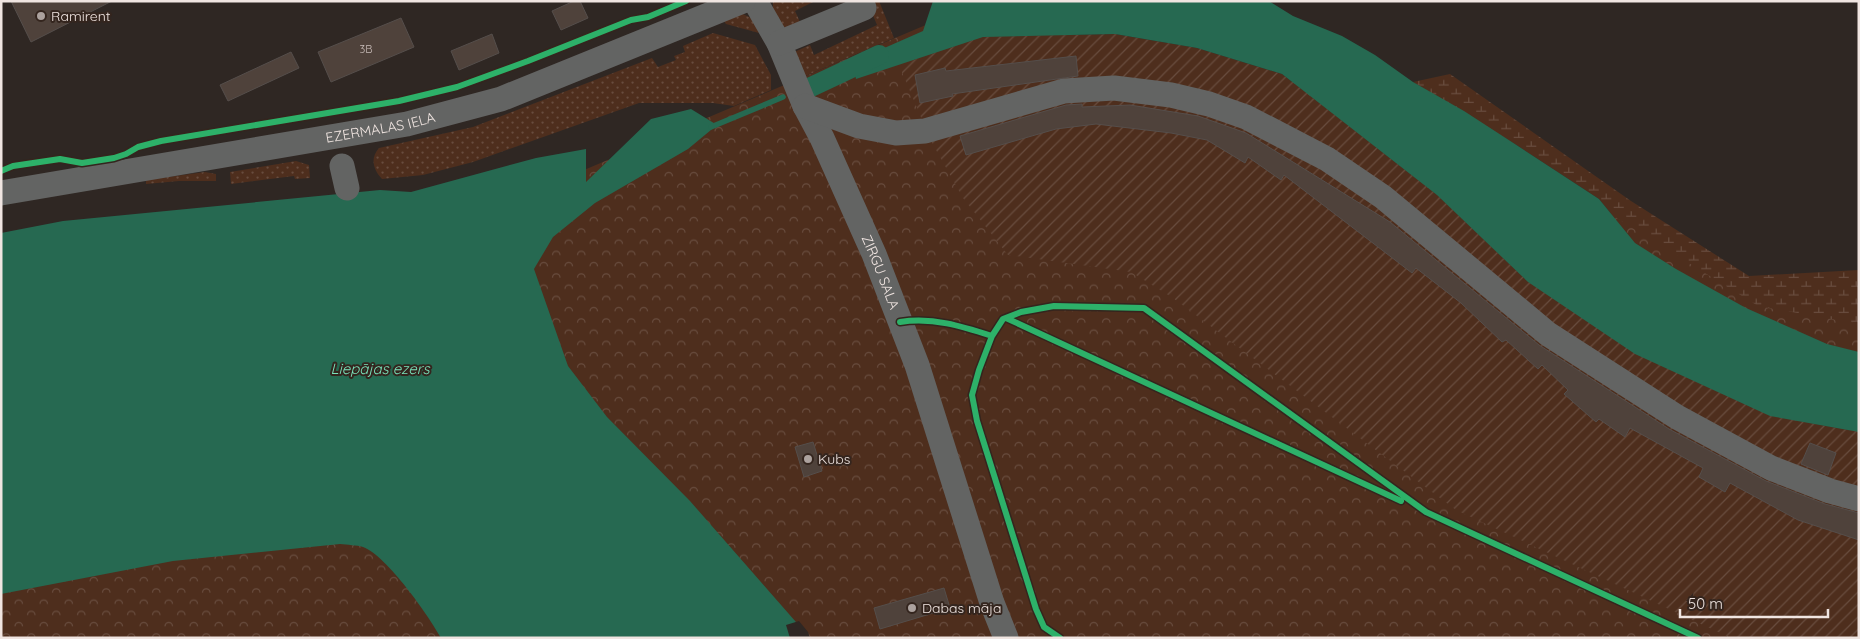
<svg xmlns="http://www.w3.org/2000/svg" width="1860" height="639" font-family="Quicksand,sans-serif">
<defs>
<pattern id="grass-dots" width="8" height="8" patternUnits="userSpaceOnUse" patternTransform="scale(1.25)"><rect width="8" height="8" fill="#4e2e1d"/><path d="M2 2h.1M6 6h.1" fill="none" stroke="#684c3e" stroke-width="1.8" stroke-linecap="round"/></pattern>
<pattern id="wetland-marsh" width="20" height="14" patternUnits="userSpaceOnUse" patternTransform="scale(1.25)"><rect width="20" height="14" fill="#4e2e1d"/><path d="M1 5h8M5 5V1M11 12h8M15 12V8" fill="none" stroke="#684c3e"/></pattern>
<pattern id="park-crowns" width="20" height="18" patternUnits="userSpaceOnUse" patternTransform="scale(1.25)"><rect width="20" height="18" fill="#4e2e1d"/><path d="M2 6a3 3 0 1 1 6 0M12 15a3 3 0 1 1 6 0" fill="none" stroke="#684c3e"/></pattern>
<pattern id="garden-furrows" width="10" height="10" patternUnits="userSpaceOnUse" patternTransform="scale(1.25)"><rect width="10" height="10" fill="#4e2e1d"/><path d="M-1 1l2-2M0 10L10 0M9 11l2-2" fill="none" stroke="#684c3e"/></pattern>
</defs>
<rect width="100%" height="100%" fill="#2f2723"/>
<!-- grass -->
<path fill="url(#grass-dots)" d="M773,1H815L795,11L801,24L781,28L773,13Z
M867,1H879L894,38L803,77L792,53L810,45L814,55L877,25Z
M743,14L755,20L759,33L726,24L723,20Z
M713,33L755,45L771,75V90L734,106L713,103H639L473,162L423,175L382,179C373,169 370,158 379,148L473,127L652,58L658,67L676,60L674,56L685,52L683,46Z
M296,161L309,165L310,178L295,179L294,176L231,184L230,172Z
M205,172L216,174V181H179L146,184V180Z"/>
<!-- wetland -->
<path fill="url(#wetland-marsh)" d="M1450,74L1631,201L1749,276L1859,270V352L1827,344L1635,243L1599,199L1518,146L1413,82Z"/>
<!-- park -->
<path fill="url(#park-crowns)" d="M954,13L1448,113L1758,306L1859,324V638H1V313L457,224Z"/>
<!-- garden -->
<path fill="url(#garden-furrows)" d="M1115,34L1197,48L1282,74L1437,195L1528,282L1770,416L1859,432V638H1731L1456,510L1173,298L1131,272L1008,255L963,198L931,141L899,65L983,37Z"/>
<!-- water -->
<path fill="#266951" d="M933,1H1269L1293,16L1342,36L1375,55L1413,82L1464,111L1518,146L1599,199L1635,243L1676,269L1746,308L1827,344L1859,352V432L1770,416L1635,354L1528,282L1437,195L1282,74L1197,48L1115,34L983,37L856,79L854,71L857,60L923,31Z
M691,109L717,125L688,149L595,203L553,237L534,269L568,366L607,417L690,501L810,638H441C429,616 387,556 363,547C357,545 347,545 340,544L173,561L1,594V233L63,221L380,190L411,192L536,158L586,149V182L651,119Z"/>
<!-- pier -->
<path fill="#2f2723" d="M799,621L808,632L810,638H790L786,625Z"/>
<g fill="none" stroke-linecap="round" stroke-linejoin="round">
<!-- stream -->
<path stroke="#266951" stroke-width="5.5" d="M711,127L783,97"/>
<!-- canal -->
<path stroke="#266951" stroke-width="20" d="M811,87L879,55"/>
</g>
<!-- building -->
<path fill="#4f423b" stroke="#554e4b" d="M11,1H112L31,42Z
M574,1H580L588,18L561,30L552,11Z
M401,18L414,47L331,82L318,52Z
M492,34L499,53L459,70L451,51Z
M291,52L299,68L228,101L220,85Z
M1076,56L1078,76L952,94L953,96L920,103L915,75L945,68L946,71Z
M1082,104V107L1130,105L1198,116L1246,133L1390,222L1539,345L1669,429L1766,481L1825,504L1859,513V540L1798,520L1730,483L1725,492L1699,477L1703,468L1630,428L1625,437L1599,419L1596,422L1564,394L1568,390L1542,365L1538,369L1506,340L1502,342L1461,303L1416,268L1412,273L1284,175L1281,180L1248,157L1245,163L1207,140L1171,133L1096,124L1056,129L966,155L960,136L1066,105Z
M813,442L822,471L804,477L795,447Z
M1810,443L1836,453L1828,475L1801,464Z
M944,588L950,608L880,629L874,608Z"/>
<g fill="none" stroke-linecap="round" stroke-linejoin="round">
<!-- minor -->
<g stroke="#636463" stroke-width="25">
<path id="s1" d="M755,1L779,43L805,106L822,138L874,254L917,365L992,603L1006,638"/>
<path d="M779,43L864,8L860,1"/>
<path d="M805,106L859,126L896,133L925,131L1064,91L1114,88L1171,95L1209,104L1246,117L1327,159L1383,197L1548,334L1677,417L1771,468L1830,491L1859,499"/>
<path d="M342,166L347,188"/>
<path id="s2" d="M1,193L407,124L501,99L743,1"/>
</g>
<defs>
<path id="cycleway" d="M1,171L13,166L60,159L82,163L114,158L126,154L138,147L161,141L399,101L457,87L528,61L631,20L648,17L686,1
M1006,318L1401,501
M900,322C933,317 961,326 992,336
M1060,638L1044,627L1036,609L977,421L972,395L979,370L992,336L1003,319L1021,312L1054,306L1144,308L1426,512L1698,638"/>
</defs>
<!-- cycleway casing -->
<use href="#cycleway" stroke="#34251e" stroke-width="9"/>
<!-- cycleway -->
<use href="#cycleway" stroke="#2db169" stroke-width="6"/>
</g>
<!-- markers -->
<g fill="#aca29e" stroke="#34251e" stroke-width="2">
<circle cx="41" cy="16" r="5"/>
<circle cx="808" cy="459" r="5"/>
<circle cx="912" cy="608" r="5"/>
</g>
<g text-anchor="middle" stroke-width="4" stroke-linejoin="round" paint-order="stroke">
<!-- number labels -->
<g font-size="11" fill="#c8bcb8">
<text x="366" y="53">3B</text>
</g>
<!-- poi labels -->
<g font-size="14" fill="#f0e5e1" stroke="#34251e" text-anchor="start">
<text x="51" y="21">Ramirent</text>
<text x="818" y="464">Kubs</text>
<text x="922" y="613">Dabas māja</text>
</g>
<!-- street labels -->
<g font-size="14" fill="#f0e5e1" stroke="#34251e">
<text dy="5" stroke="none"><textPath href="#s2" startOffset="385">EZERMALAS IELA</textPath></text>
<text dy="5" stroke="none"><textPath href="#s1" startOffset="299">ZIRGU SALA</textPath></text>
</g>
<!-- water labels -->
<g font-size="15" font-style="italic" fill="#7ae3bb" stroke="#34251e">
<text x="380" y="374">Liepājas ezers</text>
</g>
</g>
<!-- border -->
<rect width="1860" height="639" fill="none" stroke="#f0e5e1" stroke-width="5"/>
<!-- scale -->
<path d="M1680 609v8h148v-8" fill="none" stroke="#f0e5e1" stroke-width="2.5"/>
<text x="1688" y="609" font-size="15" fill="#f0e5e1" stroke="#34251e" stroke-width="4" paint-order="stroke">50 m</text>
</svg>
